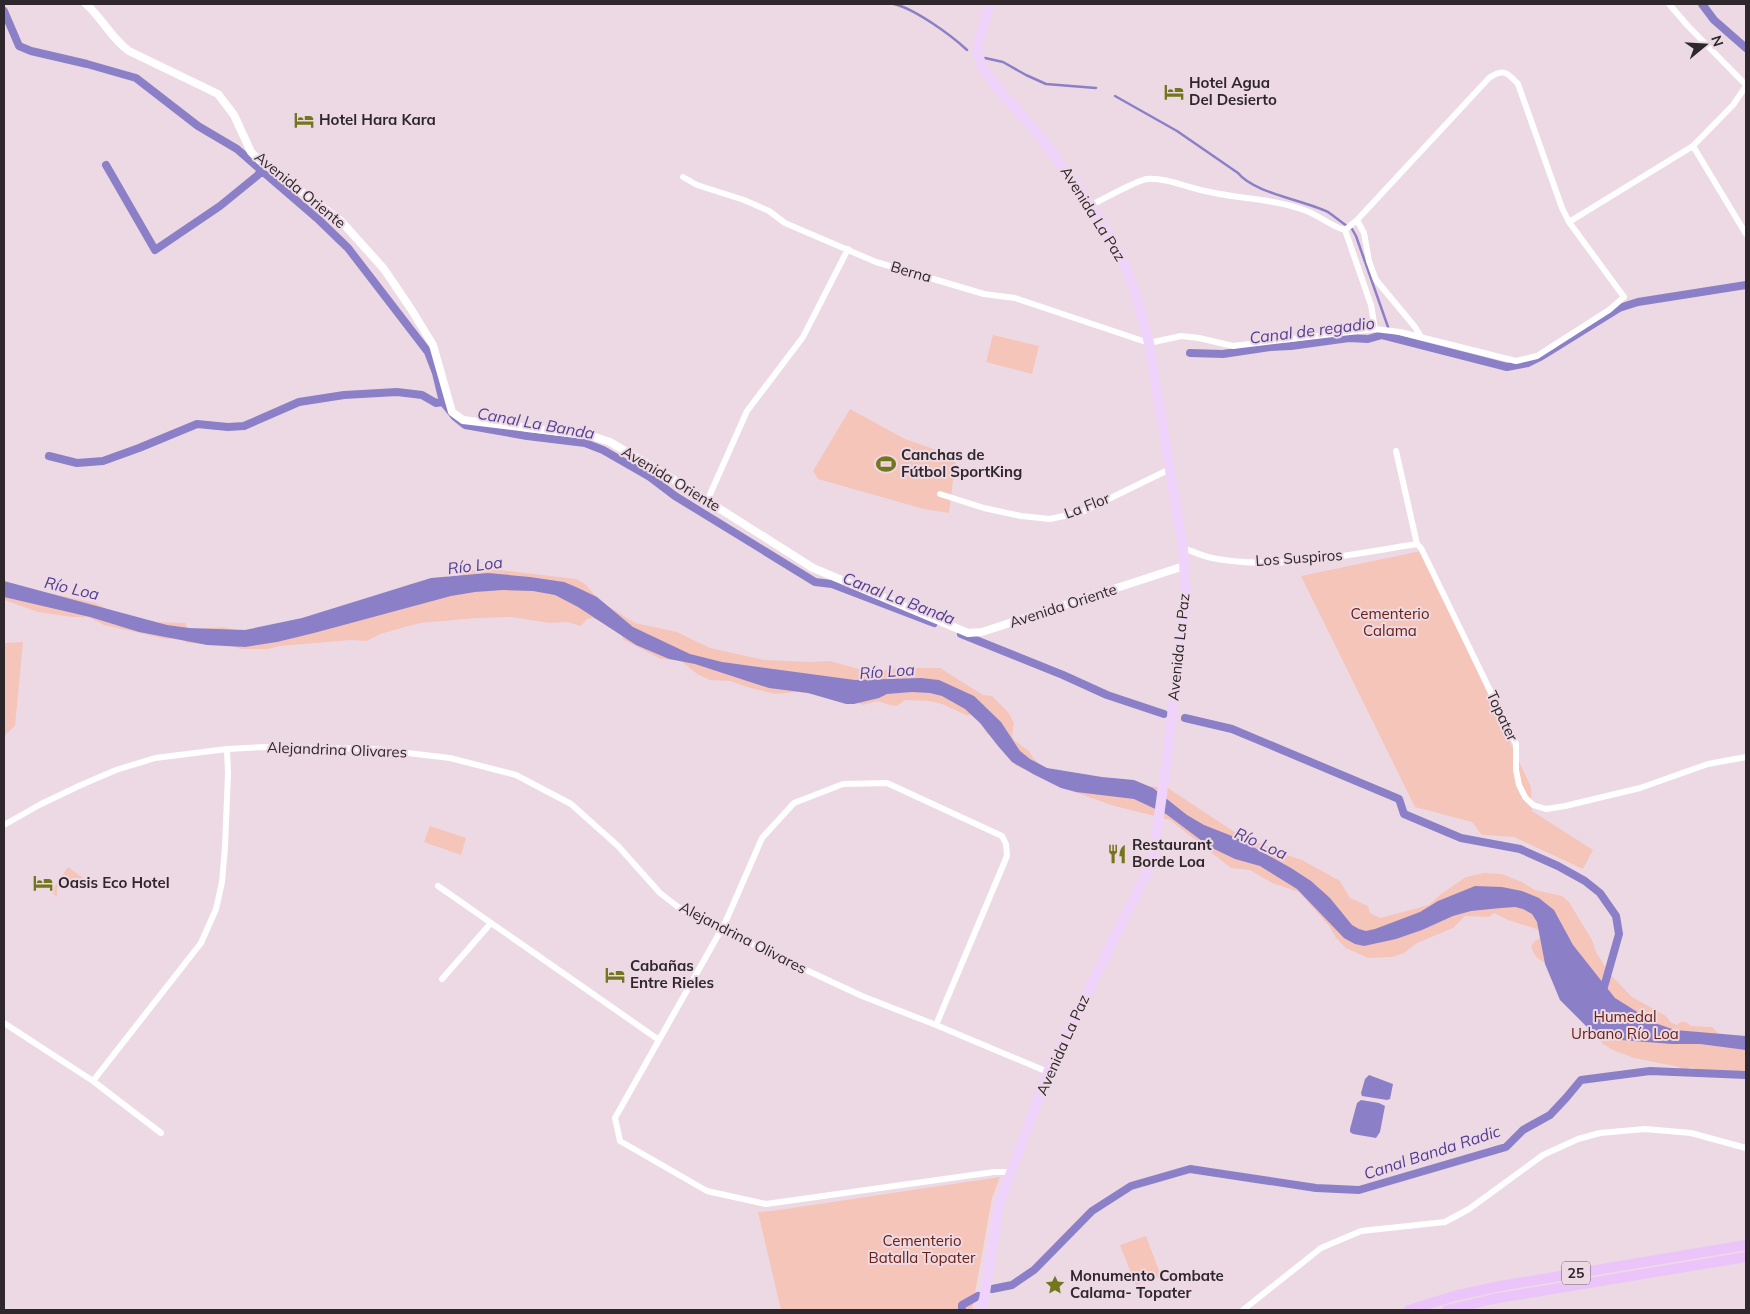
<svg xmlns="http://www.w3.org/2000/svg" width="1750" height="1314" font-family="Mulish,sans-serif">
<rect width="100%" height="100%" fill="#edd9e4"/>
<!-- green -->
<path fill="#f5c5ba" d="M993,335L1039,346L1032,374L986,362Z
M850,409L905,439L956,457L949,513L924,509L818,479L813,471Z
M1421,551L1531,787L1532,811L1593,850L1583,869L1514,837L1482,835L1472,822L1415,807L1301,576Z
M476,570H500L576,579L585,584L600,601L635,623L677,632L710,648L764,660L810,662L830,661L869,672L900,668H940L983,695L992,696L1008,712L1014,723L1012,736L1015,741L1029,751L1034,759L1053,777L1168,788L1233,831L1281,853L1302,860L1340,881L1350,898L1368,906L1370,913L1380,918L1429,905L1441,894L1466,877L1484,873L1502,874L1522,882L1535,890L1562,896L1569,902L1592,940L1596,952L1609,973L1632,997L1666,1016L1670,1022L1677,1025L1681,1022H1686L1691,1026L1712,1027L1718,1033L1733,1036H1746V1074H1710L1691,1067L1686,1070L1674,1066L1634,1058L1613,1050L1603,1044L1562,994L1556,991L1550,964C1539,961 1534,957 1531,946L1536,940L1549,935L1546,932L1508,920L1494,913L1489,917L1465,916L1453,928L1417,943L1404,953L1392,957L1368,958L1346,948L1336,938L1330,927L1299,892L1272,883L1250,870L1231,868L1170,820L1111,805L1058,786L1032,770L1023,769L1015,765L996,734L989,735L985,731L983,722L974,715H966L942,704L929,701L905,700L897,706L889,705L878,701L863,705L852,700L798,692L775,694L747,687L730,681L710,680L697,674L680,660L661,659L624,640L620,632L593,618L587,619L581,626L567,622L550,623L511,617L477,618L420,623L380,634L367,641L351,640L280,646L268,649H241L224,644L187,643L179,638L166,639L104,625L88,617H72L38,612L4,600V581L20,587L96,603L115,614L156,622L185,623L189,630L223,627L239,631L303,628L410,584L418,585L457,578L462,572Z
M23,642L15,726L4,736V643Z
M430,826L466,838L461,855L424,842Z
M68,867L93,885L57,887V897L51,892Z
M1000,1177L992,1198L972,1310H781L758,1212L772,1211Z
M1146,1236L1161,1276L1136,1285L1120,1245Z"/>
<!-- water -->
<path fill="#8b80c7" d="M488,573L530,577L564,582L576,587L597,597L633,627L690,654L722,662L855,680L921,678L939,680L974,696L1001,722L1020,751L1030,759L1047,768L1102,777L1134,780L1153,788L1187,815L1204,825L1237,838L1291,868L1311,881L1330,898L1352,925L1359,929L1366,931L1375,929L1420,912L1438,901L1475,886L1502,887L1522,891L1539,898L1554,910L1573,945L1615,998L1655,1023L1675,1030L1746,1036V1050L1700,1044H1672L1608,1039L1594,1034L1560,1000L1545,964L1537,922L1532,914L1523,909L1515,907L1501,908L1471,911L1453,916L1422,930L1396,939L1364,946L1355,944L1344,938L1297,889L1260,866L1235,859L1210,847L1166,814L1134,799L1076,792L1061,788L1033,774L1012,762L998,746L980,723L965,709L942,696L930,693L912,692L887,694L879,698L854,704H846L808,693L769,688L695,664L669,659L636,645L578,607L555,595L533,591L503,590L475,592L451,596L314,633L277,642L245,647L207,645L139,632L90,617L4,597V581L167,625L189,628L245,630L302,618L431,578Z
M1369,1075L1393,1084L1390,1099L1387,1100L1362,1096L1361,1093L1365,1079Z
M1361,1100L1379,1103L1385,1106L1380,1132L1376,1138L1353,1134L1350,1132V1129L1357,1103Z"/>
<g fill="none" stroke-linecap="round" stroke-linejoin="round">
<!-- stream -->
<path stroke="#8b80c7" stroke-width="2.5" d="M894,4C915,9 951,35 967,50
M985,58L1003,62L1026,75L1046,84L1096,88
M1115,96L1177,131L1238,173C1254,193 1303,200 1328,212C1334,216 1341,222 1347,226
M1352,229L1356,236L1388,327
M1391,335V337"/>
<!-- canal -->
<path stroke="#8b80c7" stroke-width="8" d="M1702,4L1714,20L1746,48
M4,11L19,46L31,51L87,64L136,78L198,126L237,149L261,170
M106,165L155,250L220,206L258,175L261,170L319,220L348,248L428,352L436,373L443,402L455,417L465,425L527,436L585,443L603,450L650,477L675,496L815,582L832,584L934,623
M1190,353L1223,354L1270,347L1291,346L1349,338L1368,339L1382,335L1507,367L1528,363L1540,357L1619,308L1638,302L1746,285
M49,456L77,463L103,461L139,448L197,424L228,427L244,426L299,402L344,395L397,392L422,395L436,403L443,402
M961,634L1063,675L1107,695L1164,714
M1185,718L1232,729L1399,799L1404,814L1461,838L1520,849L1558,866L1585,881L1600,893L1616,916L1619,934L1602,994
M992,1289L1012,1285L1034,1270L1092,1211L1131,1186L1190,1169L1316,1188L1359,1190L1506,1147L1523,1130L1550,1115L1566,1098L1581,1080L1650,1071L1746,1075
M962,1310V1305L978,1296"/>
<!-- minor -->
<path stroke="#fff" stroke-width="6" d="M1669,4L1688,26L1746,85
M1693,146L1746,234
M683,177L697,185L744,200L769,211L785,223L876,262L984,294L1015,298L1149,343L1181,336L1199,338L1233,346L1375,329L1400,332L1516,361L1537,356L1609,310L1624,297L1569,222L1693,146L1733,105L1746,86
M1091,205C1104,199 1135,181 1147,179C1165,177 1191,189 1210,192C1241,199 1274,199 1304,210C1319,215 1330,226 1345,230L1371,305L1375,329
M1357,220L1364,233L1369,261L1376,280L1415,327L1421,337
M1345,230L1357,220L1489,78C1503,68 1507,72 1518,84L1562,208L1569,222
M1396,451L1417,544L1421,548L1516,744V770L1519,785L1525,797L1533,805L1546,809L1565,806L1640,788L1708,764L1746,757
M940,494L984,508L1021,516L1050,519L1082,512L1170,469
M707,501L747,411L803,337L848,249
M1183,548C1192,551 1202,556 1212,558C1278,571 1352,554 1417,544
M4,825L41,804L81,785L116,770L155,758L227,749L266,747L374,749L450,758L516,775L571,804L618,846L660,893L678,907L774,955L862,996L936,1025L1048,1072
M438,886L659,1040
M442,979L491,923
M4,1023L93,1081
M936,1025L1007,856L1006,844L1002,836L887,783L843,784L794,803L762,838L725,923L615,1118L620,1141L707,1191L766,1204L994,1172H1011
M161,1133L93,1081L201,943L216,909L222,882L225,847L228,773L227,749
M1243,1310L1321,1248L1361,1231L1445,1222L1469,1209L1543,1155L1578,1139L1600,1133L1645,1129L1691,1133L1746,1148"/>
<!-- tertiary -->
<path stroke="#fff" stroke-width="8" d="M86,4C102,18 111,38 129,51L218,94L234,115L251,152L259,160L341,221L384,269L411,309L433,345L452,412L463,420L592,436L610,442L676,481L813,568L968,633L982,632L1184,566"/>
<!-- primary -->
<path stroke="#f0d3fb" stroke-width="10" d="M980,1310L984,1299L999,1205L1048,1072L1153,860L1166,765L1183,626L1186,592L1183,548L1156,385L1149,343L1136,294L1121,256L1091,205L1039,135L999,90L982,67L979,57L978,44L990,4"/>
<!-- trunk -->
<path stroke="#ebc4fa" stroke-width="10" d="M1409,1310L1454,1296L1500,1286L1746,1245
M1447,1310L1493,1299L1746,1257"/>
</g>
<!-- icons -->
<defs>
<symbol id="hotel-bare" viewBox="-9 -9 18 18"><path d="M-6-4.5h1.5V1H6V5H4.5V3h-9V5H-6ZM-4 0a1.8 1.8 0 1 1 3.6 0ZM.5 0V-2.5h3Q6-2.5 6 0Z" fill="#74761d" stroke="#edd9e4" stroke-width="2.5" paint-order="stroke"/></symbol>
<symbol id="stadium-bare" viewBox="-9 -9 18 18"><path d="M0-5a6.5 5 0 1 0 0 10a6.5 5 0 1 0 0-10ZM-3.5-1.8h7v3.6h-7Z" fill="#74761d" stroke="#edd9e4" stroke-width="2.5" paint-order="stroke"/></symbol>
<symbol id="restaurant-bare" viewBox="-9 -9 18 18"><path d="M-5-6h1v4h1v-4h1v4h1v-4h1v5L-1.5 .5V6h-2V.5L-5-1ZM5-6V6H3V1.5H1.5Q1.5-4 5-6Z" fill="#74761d" stroke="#edd9e4" stroke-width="2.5" paint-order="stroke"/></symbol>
<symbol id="sight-bare" viewBox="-9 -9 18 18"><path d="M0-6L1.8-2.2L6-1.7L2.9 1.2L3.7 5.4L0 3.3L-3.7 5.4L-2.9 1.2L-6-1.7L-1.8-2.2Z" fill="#74761d" stroke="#edd9e4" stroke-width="2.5" paint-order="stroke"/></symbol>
</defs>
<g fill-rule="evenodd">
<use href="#hotel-bare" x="1160" y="78" width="28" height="28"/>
<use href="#hotel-bare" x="290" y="106" width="28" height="28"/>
<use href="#stadium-bare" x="872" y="450" width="28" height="28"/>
<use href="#restaurant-bare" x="1103" y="840" width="28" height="28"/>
<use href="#hotel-bare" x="29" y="869" width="28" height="28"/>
<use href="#hotel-bare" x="601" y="961" width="28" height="28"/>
<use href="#sight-bare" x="1041" y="1271" width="28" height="28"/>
</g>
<g text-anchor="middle" stroke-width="4" stroke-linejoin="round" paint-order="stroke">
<!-- shield labels -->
<rect fill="#edd9e4" stroke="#675c62" stroke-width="1" x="1562" y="1261.5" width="28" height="23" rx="4"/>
<g font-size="14" font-weight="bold" fill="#2e272b">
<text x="1576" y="1278">25</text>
</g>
<!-- poi labels -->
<g font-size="15" font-weight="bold" fill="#2e272b" stroke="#edd9e4" text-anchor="start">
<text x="1189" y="88">Hotel Agua<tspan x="1189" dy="17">Del Desierto</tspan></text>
<text x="319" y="125">Hotel Hara Kara</text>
<text x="901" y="460">Canchas de<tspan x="901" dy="17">Fútbol SportKing</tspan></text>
<text x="1132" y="850">Restaurant<tspan x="1132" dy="17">Borde Loa</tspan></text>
<text x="58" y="888">Oasis Eco Hotel</text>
<text x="630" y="971">Cabañas<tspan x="630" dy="17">Entre Rieles</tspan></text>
<text x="1070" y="1281">Monumento Combate<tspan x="1070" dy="17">Calama- Topater</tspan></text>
</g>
<!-- street labels -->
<g font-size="15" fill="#2e272b" stroke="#edd9e4">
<text transform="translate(300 190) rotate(39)" y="5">Avenida Oriente</text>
<text transform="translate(1093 214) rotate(58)" y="5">Avenida La Paz</text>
<text transform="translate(911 272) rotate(16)" y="5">Berna</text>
<text transform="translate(671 479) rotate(31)" y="5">Avenida Oriente</text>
<text transform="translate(1087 506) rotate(-21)" y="5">La Flor</text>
<text transform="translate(1299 558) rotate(-4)" y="5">Los Suspiros</text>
<text transform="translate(1063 606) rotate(-18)" y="5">Avenida Oriente</text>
<text transform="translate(1179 647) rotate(-84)" y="5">Avenida La Paz</text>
<text transform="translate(1502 716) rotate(65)" y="5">Topater</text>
<text transform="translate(337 750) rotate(2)" y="5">Alejandrina Olivares</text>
<text transform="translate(743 938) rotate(27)" y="5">Alejandrina Olivares</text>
<text transform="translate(1063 1045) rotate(-66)" y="5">Avenida La Paz</text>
</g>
<!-- park labels -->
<g font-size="15" fill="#692010" stroke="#edd9e4">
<text x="1390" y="619">Cementerio<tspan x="1390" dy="17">Calama</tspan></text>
<text x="1625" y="1022">Humedal<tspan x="1625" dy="17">Urbano Río Loa</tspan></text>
<text x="922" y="1246">Cementerio<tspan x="922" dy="17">Batalla Topater</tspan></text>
</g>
<!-- water labels -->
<g font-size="16" font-style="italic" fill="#513d93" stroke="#edd9e4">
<text transform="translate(1312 330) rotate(-7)" y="6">Canal de regadio</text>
<text transform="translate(536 423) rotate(10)" y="6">Canal La Banda</text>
<text transform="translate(475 565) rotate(-7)" y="6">Río Loa</text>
<text transform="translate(72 588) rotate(13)" y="6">Río Loa</text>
<text transform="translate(899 598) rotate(21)" y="6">Canal La Banda</text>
<text transform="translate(887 671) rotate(-4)" y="6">Río Loa</text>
<text transform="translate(1261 843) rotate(24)" y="6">Río Loa</text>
<text transform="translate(1432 1152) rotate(-18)" y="6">Canal Banda Radic</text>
</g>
</g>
<!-- border -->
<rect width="1750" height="1314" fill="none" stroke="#2e272b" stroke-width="10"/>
<!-- north arrow -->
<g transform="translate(1705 45) rotate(72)" stroke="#edd9e4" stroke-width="4" paint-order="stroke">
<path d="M0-4L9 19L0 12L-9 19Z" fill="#2e272b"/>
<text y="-8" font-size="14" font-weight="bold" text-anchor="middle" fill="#2e272b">N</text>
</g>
</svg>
